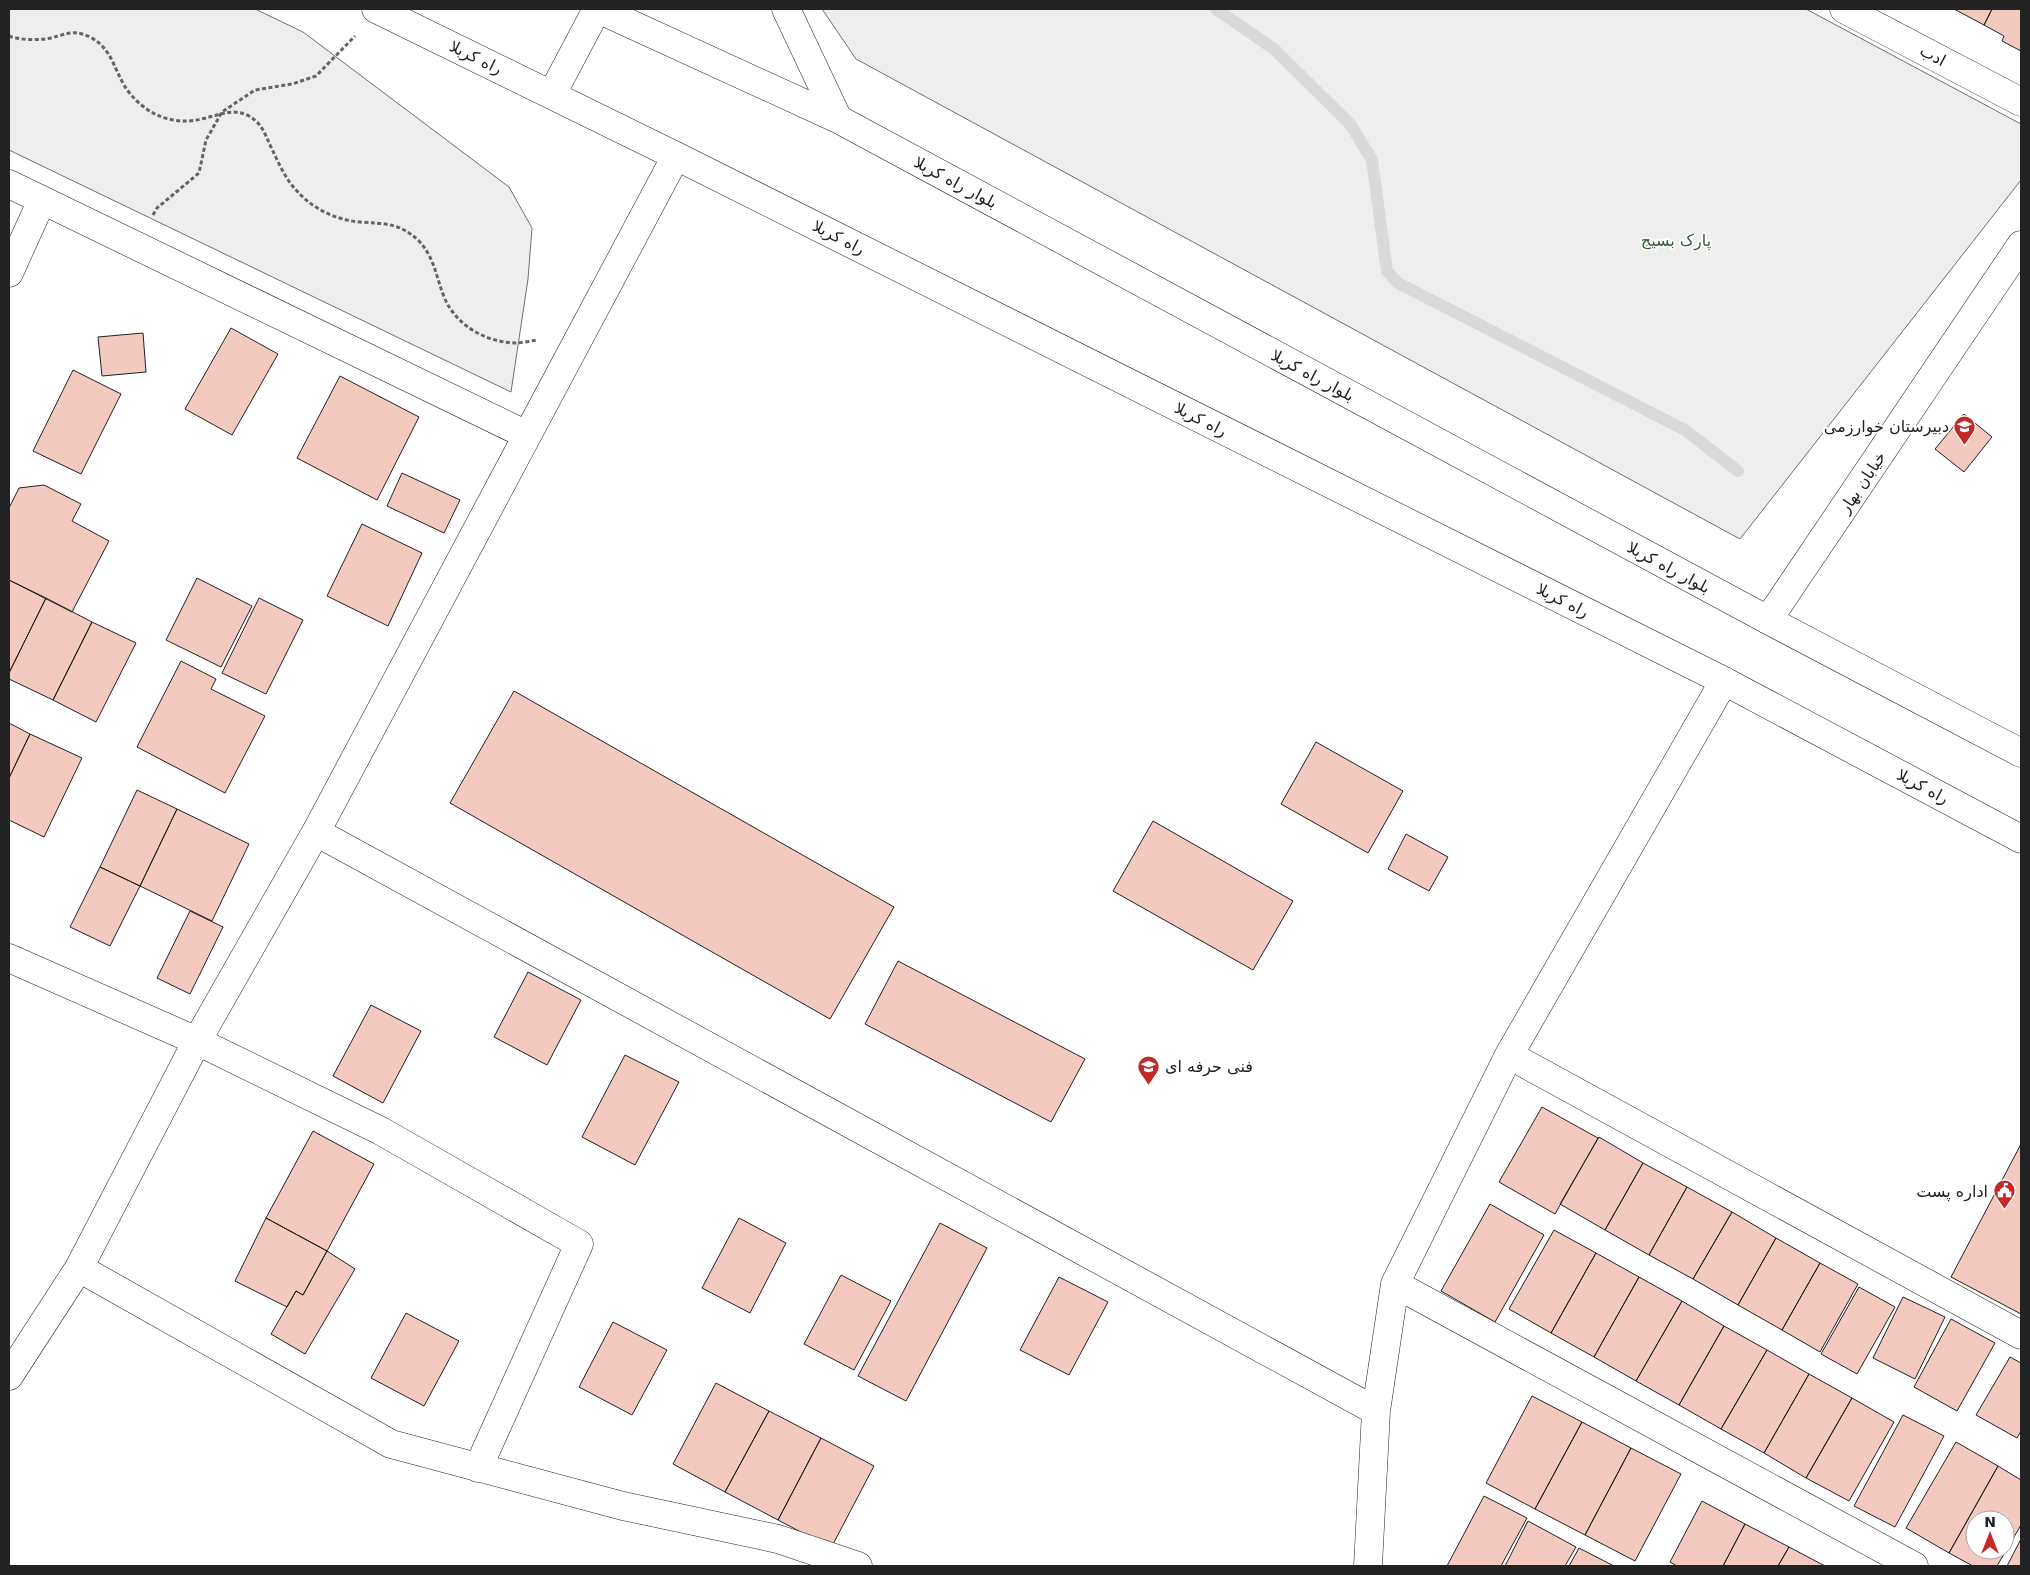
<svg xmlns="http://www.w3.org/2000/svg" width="2030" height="1575" font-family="'DejaVu Sans','Noto Sans Arabic',sans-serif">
<rect width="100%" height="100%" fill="#fff"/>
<!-- green -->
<path fill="#eee" stroke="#6f6f6f" d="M9,9H255L303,32L509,187L532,228L528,279L511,392L9,150Z
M822,9H1806L2021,124V180L1740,539L856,59Z"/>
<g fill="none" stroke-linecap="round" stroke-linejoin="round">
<!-- stream -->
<path stroke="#d9d9d9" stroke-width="12" d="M1216,9L1274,49L1350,124L1372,160L1387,271L1398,283L1685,430L1738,471"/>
</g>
<!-- building -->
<path fill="#f3c9c0" stroke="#222" fill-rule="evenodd" d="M1954,9H1992L1984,25Z
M1992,9H2021V51L2002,41L2004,36L1984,25Z
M231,328L278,354L232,435L185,409Z
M143,333L146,372L102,376L98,337Z
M73,370L121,394L81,474L33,451Z
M340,376L419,417L377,500L297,458Z
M1964,414L1992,437L1964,472L1935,449Z
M402,473L460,500L444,533L387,506Z
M44,485L81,504L72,521L109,541L72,612L9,580V508L19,488Z
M362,524L422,553L388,626L327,596Z
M197,578L252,606L221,667L166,640Z
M9,580L46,598L9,673Z
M46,598L92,622L53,700L9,679V673Z
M259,598L303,620L266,694L222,673Z
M92,622L136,643L96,722L53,700Z
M181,661L216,679L211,689L265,716L225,793L137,747Z
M514,691L894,907L830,1019L450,803Z
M9,723L30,734L9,778Z
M30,734L82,758L44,837L9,820V778Z
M1316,742L1403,791L1368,853L1281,804Z
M137,790L177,809L140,886L100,867Z
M177,809L249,844L212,921L140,886Z
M1153,821L1293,901L1253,970L1113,891Z
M1406,834L1448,857L1429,891L1388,869Z
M100,867L140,886L110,946L70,927Z
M190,911L223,927L190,994L157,978Z
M898,961L1085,1059L1051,1122L865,1024Z
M528,972L581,1000L547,1065L494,1037Z
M371,1005L421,1031L383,1103L333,1076Z
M625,1055L679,1082L635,1165L582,1137Z
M1542,1107L1598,1138L1555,1214L1499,1182Z
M313,1131L374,1164L327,1251L266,1218Z
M1599,1137L1643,1163L1605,1230L1560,1204Z
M2021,1144V1314L1951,1277Z
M1643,1163L1687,1187L1649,1255L1605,1230Z
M1687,1187L1732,1212L1693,1279L1649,1255Z
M1490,1204L1544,1235L1495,1322L1441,1291Z
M1732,1212L1776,1238L1738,1305L1693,1279Z
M266,1218L327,1251L303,1295L296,1291L287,1307L235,1281Z
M739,1218L786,1243L750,1313L702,1288Z
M940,1223L987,1248L906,1401L858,1376Z
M1554,1230L1596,1253L1551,1333L1509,1309Z
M1776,1238L1820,1263L1782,1330L1738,1305Z
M327,1251L355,1269L305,1354L271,1334L296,1291L303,1295Z
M1596,1253L1639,1277L1594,1357L1551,1333Z
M1820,1263L1858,1284L1820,1352L1782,1330Z
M841,1275L891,1301L854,1370L804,1344Z
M1059,1277L1108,1302L1069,1375L1020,1350Z
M1639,1277L1682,1301L1636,1381L1594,1357Z
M1859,1287L1895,1307L1857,1374L1821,1354Z
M1903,1297L1945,1317L1915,1379L1873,1358Z
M1682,1301L1724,1326L1679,1405L1636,1381Z
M406,1313L459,1341L424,1406L371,1378Z
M1951,1319L1995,1343L1957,1411L1914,1387Z
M613,1322L667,1350L632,1415L579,1387Z
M1724,1326L1767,1350L1721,1429L1679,1405Z
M1767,1350L1809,1374L1764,1453L1721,1429Z
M2010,1357L2021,1363V1431L2017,1438L1976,1415Z
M1809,1374L1852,1398L1806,1478L1764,1453Z
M716,1383L769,1411L725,1492L673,1464Z
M1532,1396L1582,1422L1535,1509L1486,1483Z
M1852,1398L1894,1422L1849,1501L1806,1478Z
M769,1411L821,1438L778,1520L725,1492Z
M1903,1415L1944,1436L1895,1527L1854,1506Z
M1582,1422L1631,1448L1585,1535L1535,1509Z
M821,1438L874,1466L831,1548L778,1520Z
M1956,1442L1998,1466L1949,1553L1906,1528Z
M1631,1448L1681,1474L1635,1561L1585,1535Z
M1998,1466L2021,1480V1525L1997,1566H1973L1949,1553ZM1975,1520H2005V1550H1975Z
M1484,1496L1527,1518L1501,1566H1447Z
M1702,1501L1745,1524L1723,1566H1677L1670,1562Z
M1528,1521L1576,1547L1565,1566H1505Z
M1745,1524L1789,1547L1778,1566H1723Z
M2021,1539V1566H2007Z
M1789,1547L1825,1566H1778Z
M1579,1548L1614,1566H1569Z"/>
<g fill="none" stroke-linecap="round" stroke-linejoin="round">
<defs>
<path id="minor" d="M1844,9L2021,102
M9,184L527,435
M9,273L42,200
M1768,620L2021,245
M316,832L1376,1411
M9,958L197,1041L381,1131L579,1244L478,1468
M1509,1055L2021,1335
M79,1268L391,1444L623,1506L778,1539L858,1566
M1395,1284L1914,1566
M9,1376L79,1268L197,1041L316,832L676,156
M1368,1566L1376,1411L1395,1284L1509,1055L1724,681"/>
<path id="primary" d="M376,9L676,156L1724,681L2021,839
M598,9L838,119L1768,620L2021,753
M786,9L838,119
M552,94L597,9"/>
</defs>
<!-- minor casing -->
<use href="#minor" stroke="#222" stroke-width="29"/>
<!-- primary casing -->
<use href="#primary" stroke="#222" stroke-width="29"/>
<!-- path -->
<path stroke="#646464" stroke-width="3" stroke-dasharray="4 2.5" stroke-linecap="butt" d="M9,36C20,40 34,40 46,39C63,36 72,28 90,37C111,48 113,66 124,85C131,97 144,109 157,115C170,121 187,123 201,119C218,116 231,107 249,116C263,124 265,135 272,149C278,162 286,180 297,191C313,209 336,220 360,222C384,224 399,222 419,241C435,258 436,278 445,299C457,326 486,342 515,343C522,343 530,341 537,340
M153,215L157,208L199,173L206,140L222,112L255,90L292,84L316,76L355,36"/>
<!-- minor -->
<use href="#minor" stroke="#fff" stroke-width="28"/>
<!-- primary -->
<use href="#primary" stroke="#fff" stroke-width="28"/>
</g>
<!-- icons -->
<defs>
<symbol id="school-pin" viewBox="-11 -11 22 30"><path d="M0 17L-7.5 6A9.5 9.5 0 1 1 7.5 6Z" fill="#c62828" stroke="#fff"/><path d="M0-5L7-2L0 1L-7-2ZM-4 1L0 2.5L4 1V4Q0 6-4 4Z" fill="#fff"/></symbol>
<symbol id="civic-pin" viewBox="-11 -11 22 30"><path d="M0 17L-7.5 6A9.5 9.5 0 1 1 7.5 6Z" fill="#c62828" stroke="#fff"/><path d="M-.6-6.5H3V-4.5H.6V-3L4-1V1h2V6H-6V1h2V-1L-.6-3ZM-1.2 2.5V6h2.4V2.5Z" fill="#fff"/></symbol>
</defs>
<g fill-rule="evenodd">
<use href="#school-pin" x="1952" y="414" width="25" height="34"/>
<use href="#school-pin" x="1136" y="1054" width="25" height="34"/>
<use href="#civic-pin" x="1992" y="1178" width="25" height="34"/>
</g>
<g text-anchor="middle" stroke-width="4" stroke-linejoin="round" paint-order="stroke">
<!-- street labels -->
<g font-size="16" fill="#222" stroke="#fff">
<text transform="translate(1933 55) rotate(28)" y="6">ادب</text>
<text transform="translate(476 57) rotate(26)" y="6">راه کربلا</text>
<text transform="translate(956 182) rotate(28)" y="6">بلوار راه کربلا</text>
<text transform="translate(839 237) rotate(27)" y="6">راه کربلا</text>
<text transform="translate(1313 375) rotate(28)" y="6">بلوار راه کربلا</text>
<text transform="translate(1201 419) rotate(27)" y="6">راه کربلا</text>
<text transform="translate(1862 482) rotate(-56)" y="6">خیابان بهار</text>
<text transform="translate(1669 567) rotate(28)" y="6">بلوار راه کربلا</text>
<text transform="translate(1563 600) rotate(27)" y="6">راه کربلا</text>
<text transform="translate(1923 786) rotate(28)" y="6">راه کربلا</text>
</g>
<!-- park labels -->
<g font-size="16" fill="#2f5e38" stroke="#fff">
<text x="1676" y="246">پارک بسیج</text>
</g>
<!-- poi labels -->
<g font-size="16" fill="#222" stroke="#fff" text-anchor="end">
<text x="1949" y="432">دبیرستان خوارزمی</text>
<text x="1165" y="1072" text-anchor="start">فنی حرفه ای</text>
<text x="1988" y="1197">اداره پست</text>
</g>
</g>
<!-- border -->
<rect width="2030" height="1575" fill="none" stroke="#222222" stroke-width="20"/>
<!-- north arrow -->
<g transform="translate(1990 1535)"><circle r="24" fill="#ffffff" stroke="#a7a7a7"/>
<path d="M0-4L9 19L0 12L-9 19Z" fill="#c62828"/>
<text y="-8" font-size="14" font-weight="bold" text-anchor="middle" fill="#222222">N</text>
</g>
</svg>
